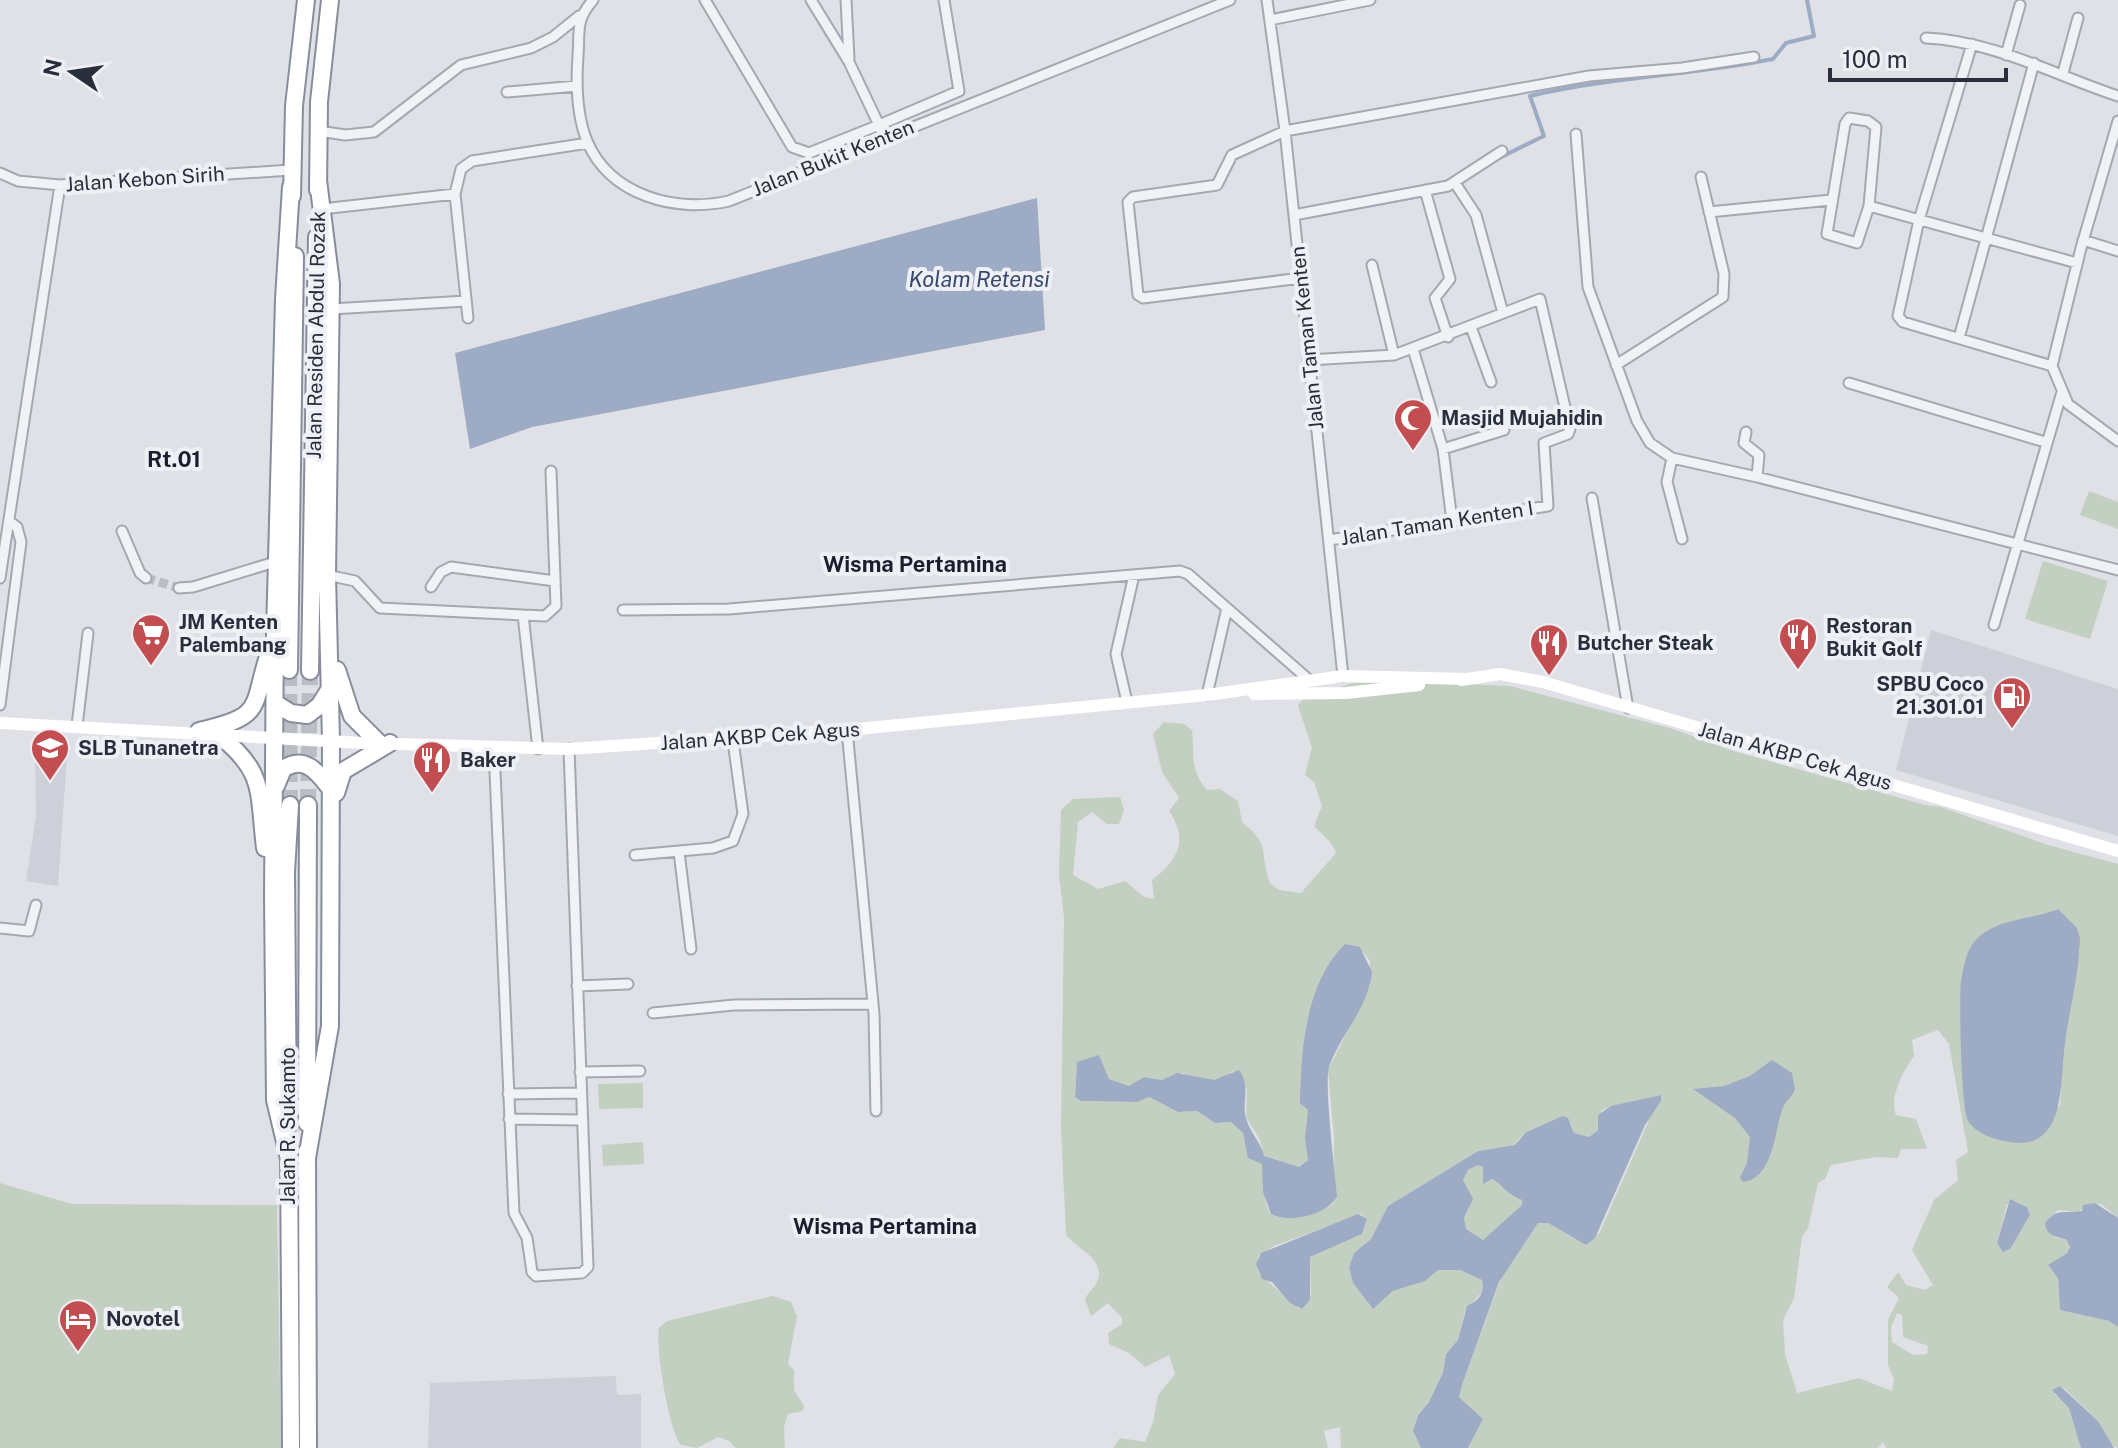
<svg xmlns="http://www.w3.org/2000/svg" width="2118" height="1448" font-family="'Public Sans',sans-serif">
<rect width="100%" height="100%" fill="#dfe1e7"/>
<!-- built -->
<path fill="#cdd0d9" d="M1931,630L2118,689V836L1896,770Z
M68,741L58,886L26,881L36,816L35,747Z
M616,1376L617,1395L641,1394V1448H428L430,1383Z"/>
<!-- green -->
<path fill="#c3d0c1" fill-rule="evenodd" d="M2089,491L2118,502V529L2080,515Z
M2043,561L2108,581L2090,639L2025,619Z
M1417,682L1510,686L1673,729L1734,751L1925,805L1941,807L2048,845L2118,864V1218L2101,1204L2086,1205L2079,1212L2058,1210L2045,1223L2054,1237L2067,1240L2070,1245L2066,1254L2049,1267L2058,1277L2060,1310L2109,1321L2118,1327V1448L2111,1445L2098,1421L2064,1388L2054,1394C2074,1403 2077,1430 2081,1448H1886L1883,1442L1878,1448H1468L1483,1419L1459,1397L1462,1385L1502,1276L1538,1223H1548L1573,1238L1599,1234L1660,1095L1606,1108L1601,1111L1598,1130L1589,1137L1574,1133L1571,1123C1549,1122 1527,1124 1515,1145L1478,1151L1388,1206L1371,1239L1354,1253L1349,1267L1353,1283L1373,1309L1393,1291L1425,1281L1438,1270H1460L1482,1280L1483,1291L1465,1311L1458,1341L1446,1354L1443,1371L1429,1402L1418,1414L1413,1431L1421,1448H1341L1340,1427L1324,1431L1328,1448H1113L1120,1438L1145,1442L1153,1422L1158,1395L1175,1374L1169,1355L1145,1367L1129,1353L1109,1344L1108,1333L1122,1324V1318L1108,1303L1091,1316L1085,1299C1088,1292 1094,1289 1097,1282C1107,1260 1077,1249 1066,1235L1061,1128L1064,918L1059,874L1061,810L1073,799L1120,797L1124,810L1119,824H1107L1092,812L1078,822L1073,875L1098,889L1125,881L1144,897L1154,899L1152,880C1178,860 1189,840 1169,811L1179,798L1162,772L1153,734L1164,722L1184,724L1192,730C1195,755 1189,769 1207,790L1220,789L1238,801L1242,822C1272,845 1259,854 1270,883L1279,890L1301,893L1336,853L1331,843L1314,826L1322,806L1314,782L1305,775L1312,747L1298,706L1301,701L1352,683ZM2048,913L2080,949L2063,1054L2060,1106L1991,1137L1967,1120L1964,1101L1961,981L1995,927ZM1363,952L1370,961V986L1328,1070L1334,1138L1333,1204C1317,1215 1289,1224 1271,1214C1259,1198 1270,1179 1262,1163C1255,1151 1243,1129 1231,1122L1215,1123L1197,1111L1178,1112L1149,1097L1136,1102L1082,1101L1075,1097L1077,1062L1105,1069L1109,1079L1129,1086L1144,1077L1162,1080L1183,1073C1199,1082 1219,1084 1233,1071L1247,1089L1246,1117L1260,1140L1264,1157L1299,1167L1308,1160V1110L1300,1085L1307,1022L1322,977ZM1938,1030L1949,1044L1968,1152L1956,1160L1958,1180L1934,1200L1912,1250L1933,1285L1925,1290L1906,1285L1898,1272L1887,1287L1899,1298L1888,1320V1365L1894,1379L1892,1391L1859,1378L1797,1393L1785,1354L1783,1320L1794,1298L1802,1237L1808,1228L1818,1183L1825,1179L1831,1165L1876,1157L1898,1158L1901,1149H1927L1916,1119L1896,1115C1889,1097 1903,1071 1914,1056L1912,1040ZM2015,1201L2027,1207L2030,1215L2008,1251L1998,1240L2007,1204ZM1361,1214L1367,1221L1362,1234L1310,1257L1311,1295L1300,1309L1259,1274L1258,1256L1274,1246ZM1897,1313L1902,1315L1903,1337L1928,1346L1927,1354L1913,1355L1892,1342L1891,1328Z
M643,1083V1108L599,1109L598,1084Z
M643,1142L644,1164L603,1166L602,1145Z
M1478,1165L1483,1167V1184L1493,1178C1504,1184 1505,1194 1522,1200V1206L1483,1240L1466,1229L1464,1218C1475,1201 1468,1197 1463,1180L1468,1170Z
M0,1183L72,1204L277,1205L281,1448H0Z
M773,1296L791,1302L797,1316L788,1364L794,1370V1390L804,1406L803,1411L788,1414L784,1427L785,1448H736L729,1441L718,1437L697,1448L681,1445C669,1431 655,1346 659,1328L667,1321Z"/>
<!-- water -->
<path fill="#9dabc4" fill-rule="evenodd" d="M1037,198L1045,330L532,427L470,449L455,353Z
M2058,909L2077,928L2080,938C2079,977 2068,1014 2064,1052C2060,1086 2065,1151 2010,1142C1996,1140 1976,1134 1968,1121C1961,1110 1959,999 1961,982C1963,969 1966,952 1974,942C1994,918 2032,920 2058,909Z
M1345,944L1360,947L1372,972C1368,1009 1341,1033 1329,1067C1324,1083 1335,1175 1337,1196C1328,1215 1289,1224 1271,1214L1263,1192L1262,1164L1248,1158L1243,1133L1231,1122L1215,1123L1197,1111L1178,1112L1149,1097L1137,1102L1081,1101L1075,1097L1077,1062L1099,1055L1109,1079L1129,1086L1144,1077L1162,1080L1177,1073L1214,1080L1239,1070C1252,1088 1240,1103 1247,1121C1251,1134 1261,1142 1264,1156L1299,1167L1308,1160L1305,1138L1308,1110L1300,1103C1301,1051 1305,983 1345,944Z
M1772,1060L1792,1073L1795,1090C1792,1096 1787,1100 1784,1105C1774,1128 1775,1178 1743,1182L1740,1178L1747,1163L1750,1137L1735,1118L1693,1089L1724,1086L1750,1076Z
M1661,1095V1101L1645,1125L1595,1238L1586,1245L1548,1223H1538L1499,1282L1462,1385L1459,1397L1483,1419L1468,1448H1421L1413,1431L1418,1415L1429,1402L1443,1372L1446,1354L1458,1340L1467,1306C1479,1300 1485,1294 1482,1280L1460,1270H1438L1425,1281L1393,1291L1373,1309L1353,1283L1349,1267L1354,1253L1371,1239L1388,1206L1478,1151L1515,1145L1526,1132L1563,1116L1568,1118L1574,1133L1589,1137L1598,1130V1115L1611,1106ZM1478,1165L1483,1167V1184L1492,1179C1503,1184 1504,1193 1522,1200V1205L1483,1240L1466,1229L1464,1218L1473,1199L1463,1180L1468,1170Z
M2010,1199L2027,1207L2030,1215L2010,1249L2003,1252L1997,1243Z
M2095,1203L2118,1218V1327L2109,1321L2060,1310L2058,1278L2048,1265L2066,1254L2070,1247L2067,1240C2057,1236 2046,1237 2045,1223C2057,1207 2064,1214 2082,1211L2083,1205Z
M1358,1214L1367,1219L1362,1234L1310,1257V1300L1302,1309L1290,1303L1272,1282L1262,1279L1256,1264L1261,1253Z
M2060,1386L2098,1421L2114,1448H2081L2069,1408L2052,1390Z"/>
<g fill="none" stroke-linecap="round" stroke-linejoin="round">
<!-- stream -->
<path stroke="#9dabc4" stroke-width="4" d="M1499,158L1544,136L1530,96C1610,77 1693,75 1773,59L1786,43L1814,36L1807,0
M1322,214L1425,195"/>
<!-- street-tunnel -->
<path stroke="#bbbdc5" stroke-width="9" stroke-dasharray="9 4.5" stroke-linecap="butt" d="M146,578L179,588"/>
<!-- highway-tunnel -->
<path stroke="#bbbdc5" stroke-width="16" stroke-dasharray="16 8" stroke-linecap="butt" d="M289,670L290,805
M308,805L310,671"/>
<defs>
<path id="street" d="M593,0C575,21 580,30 578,56C576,83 577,116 587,141C610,196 676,213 729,201L1230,0
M705,0L792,147L809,153L879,125L849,62L811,0
M846,0L849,59
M1267,0L1285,131L1343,676
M1270,20L1370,0
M1926,38C1994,41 2054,75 2118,96
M1972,44L1919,220L1898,316L1903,322L2052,366
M2006,55L2020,5
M2063,73L2078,18
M507,92L577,86
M2118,121L2081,248L2052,366L2068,404L2118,441
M881,130L879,125L959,91L944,0
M319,131L345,135L374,132L461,65L531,48L553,37L579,16
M1576,134L1588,287L1637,421L1650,443L1672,458L1757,477L2118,570
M0,173L18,181L60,185L291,170
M1455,183L1476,215L1503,313
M1425,190L1450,279L1435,298L1448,337
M1869,206L1857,243L1827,234L1845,124L1849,118L1868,121L1876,127L1869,206L2077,263
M322,209L455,194
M1709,212L1831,200
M1294,215L1448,186L1502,151
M2083,240L2118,251
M1372,265L1394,355
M1301,278L1143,298L1138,295L1128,202L1133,197L1217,185L1232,155L1285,131L1589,76L1682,68L1754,57
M331,309L466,301
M468,318L455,194L461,169L472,161L588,143
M1471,327L1491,382
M1959,338L2034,63
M1413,349L1443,449L1452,521
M1308,360L1394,355L1540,299L1570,429L1568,434L1544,443L1548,506L1329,540
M1616,365L1723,297L1724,274L1701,177
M1849,383L2045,442
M1746,432L1744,443L1759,455L1757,477
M1443,449L1504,430
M1672,458L1667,482L1682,539
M1592,498L1628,708
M122,531L140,573L146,578
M327,575L355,581L380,608L523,615
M0,578L60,185
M431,587L441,572L451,567L555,581
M179,588L193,587L278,561
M623,610L729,609L1180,571L1188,574L1308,679
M1994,625L2062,392
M1207,695L1227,608
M1127,702L1116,654L1134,575
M0,705L21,542L17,527L9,521
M77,726L88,633
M847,730L874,1014L876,1111
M494,748L514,1213L527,1238L532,1272L536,1276L582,1273L588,1267L569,749
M538,749L523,615L545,616L556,606L551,471
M679,852L691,949
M635,855L713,848L733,841L743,814L733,741
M0,928L29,931L36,905
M577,986L628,984
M653,1013L734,1005L873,1004
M580,1072L640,1071
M508,1094L581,1093
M509,1119L582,1120"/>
<path id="highway" d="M318,190L319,102L330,0
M292,196L294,106L306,0
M289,670L295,256
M337,670L352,716L379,743
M310,671L317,237
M275,703L291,713L307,715L319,706L329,690
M199,731C265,716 251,709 269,653
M216,733C266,771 258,791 265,848
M276,786L283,769C304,755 317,771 329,787
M336,793L343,771L390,743
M307,1123L308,805
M288,1126L286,872L290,805
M289,1150L291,1448
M307,1151L308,1448
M307,1158L330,1026L331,741L327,575L331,284L318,180
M289,1159L275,1100L273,897L275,633L284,299L291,187"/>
</defs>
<!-- street casing -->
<use href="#street" stroke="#a5a8b1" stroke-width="13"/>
<!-- highway casing -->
<use href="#highway" stroke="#888d9c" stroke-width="20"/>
<!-- street -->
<use href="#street" stroke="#f1f2f6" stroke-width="9"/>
<!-- secondary -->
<path stroke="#fff" stroke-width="12" d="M1461,680L1500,674L1543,682L2118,851
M1254,694L1346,693L1419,685
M0,723L363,743L569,749L847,730L1207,695L1343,676L1469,679"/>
<!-- highway -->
<use href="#highway" stroke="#fff" stroke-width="16"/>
</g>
<!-- icons -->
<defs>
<symbol id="mosque-pin" viewBox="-11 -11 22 30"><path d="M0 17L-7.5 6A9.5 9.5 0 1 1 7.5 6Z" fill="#c24e51" stroke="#eef0f5"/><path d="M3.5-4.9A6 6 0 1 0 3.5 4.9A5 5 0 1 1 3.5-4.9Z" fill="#fff"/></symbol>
<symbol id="supermarket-pin" viewBox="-11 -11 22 30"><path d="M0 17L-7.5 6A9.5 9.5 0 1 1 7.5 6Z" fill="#c24e51" stroke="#eef0f5"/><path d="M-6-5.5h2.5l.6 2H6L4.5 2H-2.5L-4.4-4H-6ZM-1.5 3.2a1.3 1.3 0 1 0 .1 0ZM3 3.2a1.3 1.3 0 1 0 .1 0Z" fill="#fff"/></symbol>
<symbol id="restaurant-pin" viewBox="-11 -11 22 30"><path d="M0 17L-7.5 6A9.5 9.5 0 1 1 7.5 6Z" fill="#c24e51" stroke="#eef0f5"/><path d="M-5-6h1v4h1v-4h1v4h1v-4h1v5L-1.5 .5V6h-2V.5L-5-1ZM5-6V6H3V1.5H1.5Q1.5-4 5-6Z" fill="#fff"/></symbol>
<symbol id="fuel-pin" viewBox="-11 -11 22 30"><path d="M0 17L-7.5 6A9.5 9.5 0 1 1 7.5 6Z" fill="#c24e51" stroke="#eef0f5"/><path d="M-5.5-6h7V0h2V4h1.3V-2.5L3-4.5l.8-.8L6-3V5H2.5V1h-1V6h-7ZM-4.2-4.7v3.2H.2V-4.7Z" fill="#fff"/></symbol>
<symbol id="school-pin" viewBox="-11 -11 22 30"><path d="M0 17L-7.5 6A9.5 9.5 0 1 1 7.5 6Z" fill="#c24e51" stroke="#eef0f5"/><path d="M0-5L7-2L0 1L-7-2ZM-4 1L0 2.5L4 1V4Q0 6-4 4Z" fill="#fff"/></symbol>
<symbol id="hotel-pin" viewBox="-11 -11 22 30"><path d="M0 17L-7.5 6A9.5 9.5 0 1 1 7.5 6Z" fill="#c24e51" stroke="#eef0f5"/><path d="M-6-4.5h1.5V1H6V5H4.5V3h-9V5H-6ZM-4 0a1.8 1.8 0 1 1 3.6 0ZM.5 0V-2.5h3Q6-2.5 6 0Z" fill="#fff"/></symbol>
</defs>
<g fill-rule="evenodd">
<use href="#mosque-pin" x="1391" y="396" width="44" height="60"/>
<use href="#supermarket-pin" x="129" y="611" width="44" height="60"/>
<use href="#restaurant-pin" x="1776" y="615" width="44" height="60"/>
<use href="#restaurant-pin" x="1527" y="621" width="44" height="60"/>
<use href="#fuel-pin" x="1990" y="674" width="44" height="60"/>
<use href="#school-pin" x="28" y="726" width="44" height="60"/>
<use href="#restaurant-pin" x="410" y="738" width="44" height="60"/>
<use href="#hotel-pin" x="56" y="1297" width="44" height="60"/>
</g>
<g text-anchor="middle" stroke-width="8" stroke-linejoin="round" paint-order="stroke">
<!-- street labels -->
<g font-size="20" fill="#292e3d" stroke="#eef0f5">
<text transform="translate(833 158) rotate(-22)" y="7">Jalan Bukit Kenten</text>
<text transform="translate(145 179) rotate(-4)" y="7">Jalan Kebon Sirih</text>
<text transform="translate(316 335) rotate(-89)" y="7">Jalan Residen Abdul Rozak</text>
<text transform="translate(1307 338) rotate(-96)" y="7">Jalan Taman Kenten</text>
<text transform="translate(1437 523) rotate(-9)" y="7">Jalan Taman Kenten I</text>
<text transform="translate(760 736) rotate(-4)" y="7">Jalan AKBP Cek Agus</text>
<text transform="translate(1795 756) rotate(16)" y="7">Jalan AKBP Cek Agus</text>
<text transform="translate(288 1126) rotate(-90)" y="7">Jalan R. Sukamto</text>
</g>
<!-- poi labels -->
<g font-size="20" font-weight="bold" fill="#292e3d" stroke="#eef0f5" text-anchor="start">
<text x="1441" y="425">Masjid Mujahidin</text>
<text x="179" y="629">JM Kenten<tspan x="179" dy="23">Palembang</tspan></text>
<text x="1826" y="633">Restoran<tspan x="1826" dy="23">Bukit Golf</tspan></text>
<text x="1577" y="650">Butcher Steak</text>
<text x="1984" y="691" text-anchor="end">SPBU Coco<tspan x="1984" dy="23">21.301.01</tspan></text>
<text x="78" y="755">SLB Tunanetra</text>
<text x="460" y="767">Baker</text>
<text x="106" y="1326">Novotel</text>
</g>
<!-- water labels -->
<g font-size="22" font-style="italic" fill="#37486d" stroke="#eef0f5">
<text x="979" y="287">Kolam Retensi</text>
</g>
<!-- neighbourhood labels -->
<g font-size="22" font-weight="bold" fill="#1b1f2d" stroke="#eef0f5">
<text x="174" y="467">Rt.01</text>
<text x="915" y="572">Wisma Pertamina</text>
<text x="885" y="1234">Wisma Pertamina</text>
</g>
</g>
<!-- north arrow -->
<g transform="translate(72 72) rotate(283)" stroke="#eef0f5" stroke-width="6" paint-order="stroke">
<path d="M0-6L14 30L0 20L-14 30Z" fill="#292e3d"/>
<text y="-12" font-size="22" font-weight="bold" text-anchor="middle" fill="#292e3d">N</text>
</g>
<!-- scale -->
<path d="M1830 68v12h176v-12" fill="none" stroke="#292e3d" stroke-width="4"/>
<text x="1842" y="68" font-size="24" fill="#292e3d" stroke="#eef0f5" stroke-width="6" paint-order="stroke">100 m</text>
</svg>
